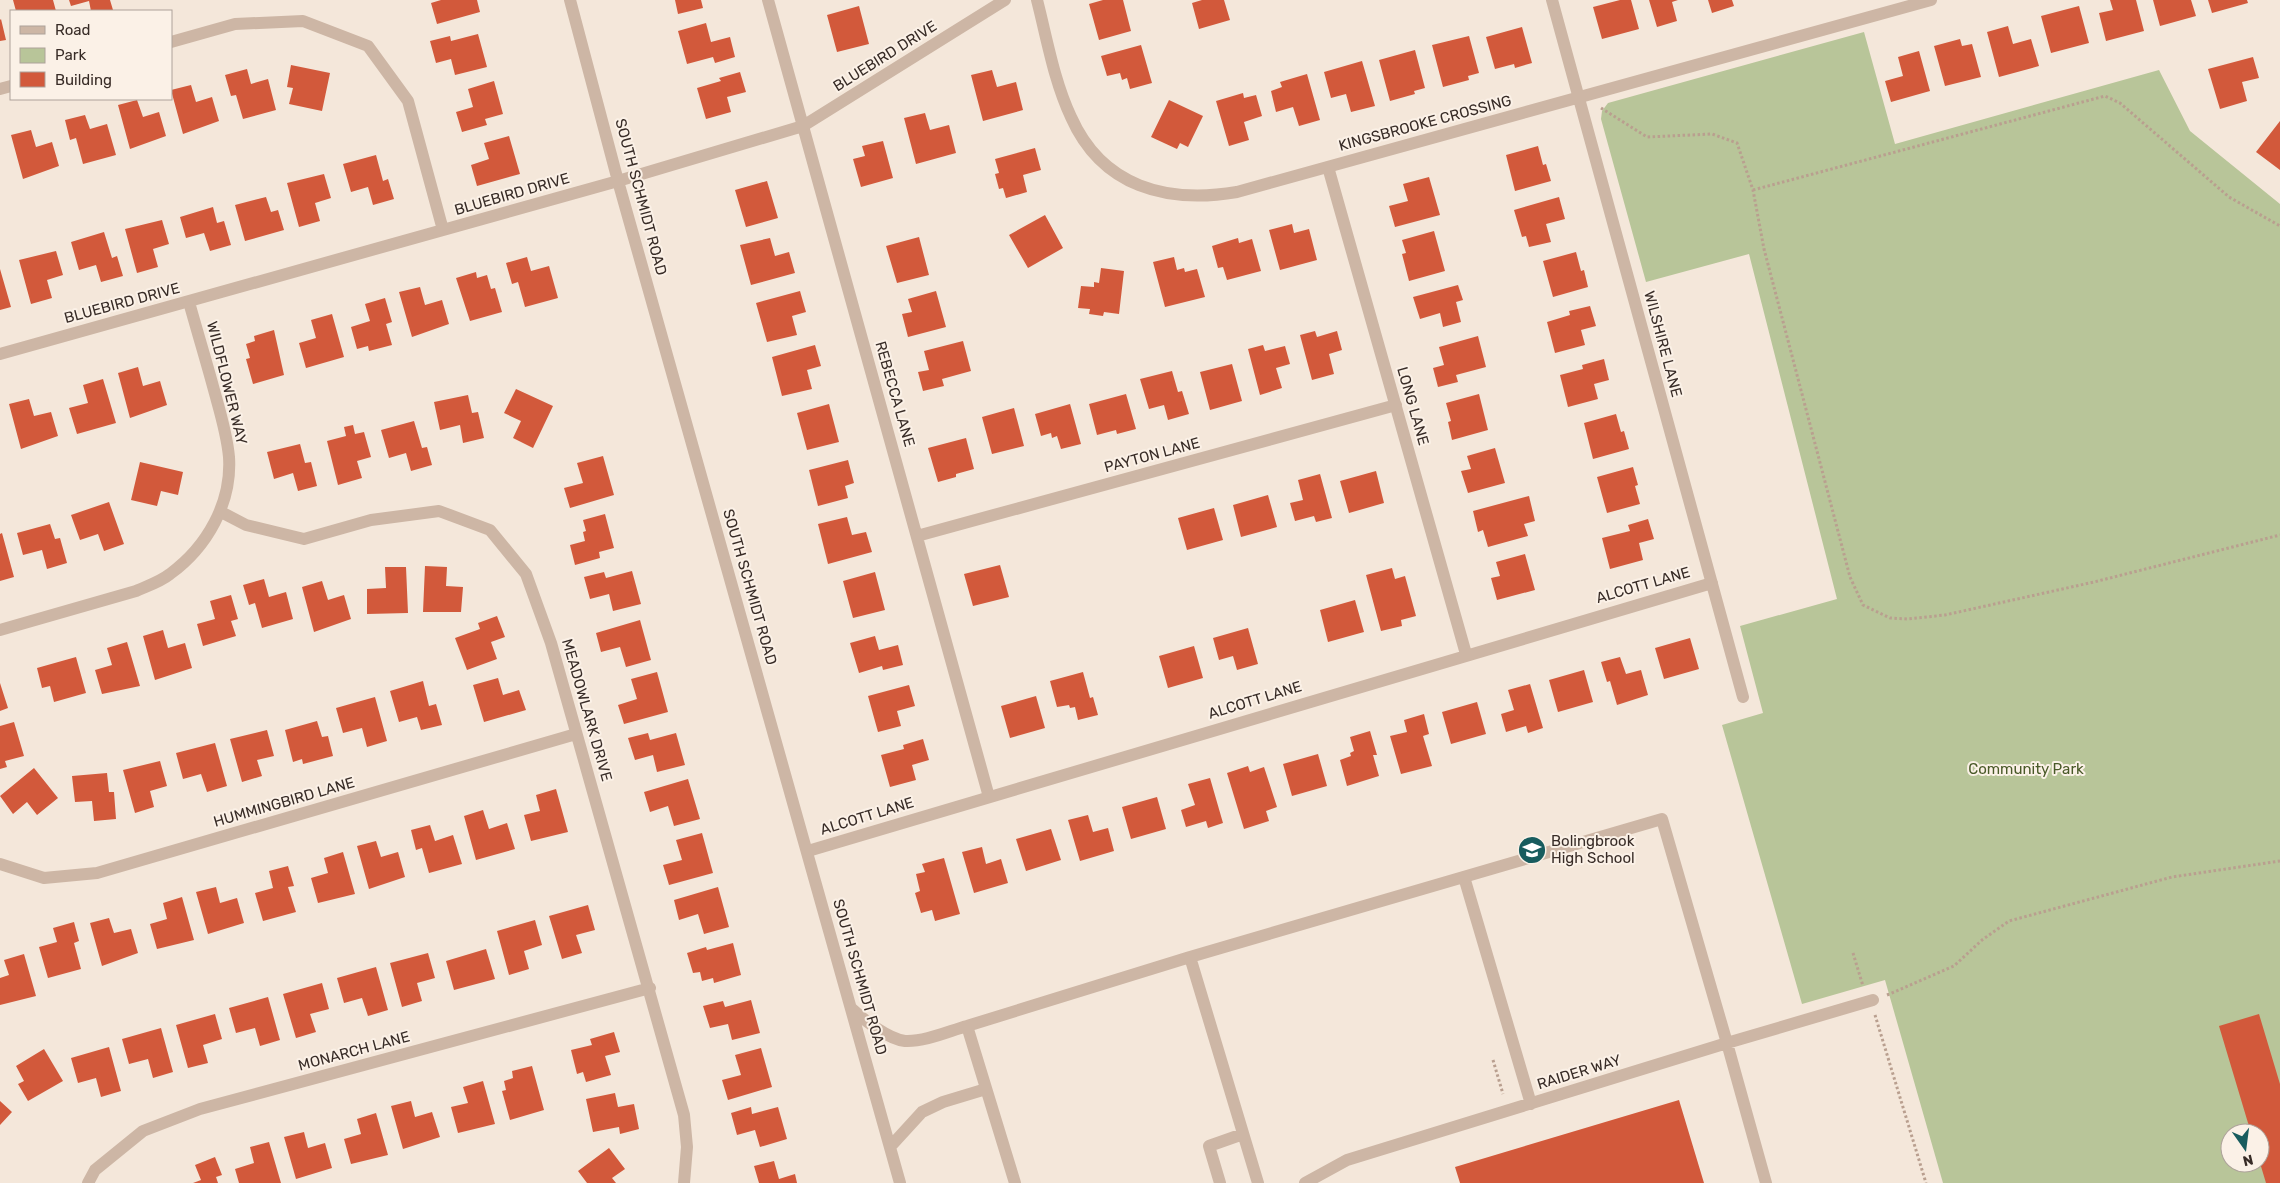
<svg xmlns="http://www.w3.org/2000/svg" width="2280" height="1183" font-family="Rubik,sans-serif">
<rect width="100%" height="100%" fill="#f4e7da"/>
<!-- green -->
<path fill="#b8c599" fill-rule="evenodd" d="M1864,32L1895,144L2159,70L2190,131L2280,204V1183H1943L1885,980L1802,1004L1722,725L1763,713L1740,626L1837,599L1749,254L1646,282L1601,119L1602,111L1608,103ZM2230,1133H2260V1163H2230Z"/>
<!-- building -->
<path fill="#d2593b" d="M13,0H53L56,11H16Z
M69,0H110L113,10L91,11L89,1L71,6Z
M441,0H477L480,12L437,24L431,3Z
M675,0H701L703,8L678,14Z
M1103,0H1123L1131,31L1099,40L1089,4Z
M1202,0H1224L1230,20L1199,29L1192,3Z
M1620,0H1631L1639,29L1602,39L1593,7Z
M1649,0H1678L1672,2L1677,21L1657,27Z
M1708,0H1732L1734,6L1712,13Z
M2110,0H2136L2144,31L2106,41L2099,13L2113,10Z
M2153,0H2191L2196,16L2160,26Z
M2208,0H2247L2248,3L2212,13Z
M859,6L869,44L837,52L827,15Z
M2079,6L2089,43L2051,53L2041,16Z
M1,19L6,40L0,41V20Z
M706,23L711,42L730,37L735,57L715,63L713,57L687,64L678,31Z
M2008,26L2013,44L2031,39L2039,66L1999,77L1987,32Z
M1522,27L1532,63L1515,68L1514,64L1495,69L1486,37Z
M478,34L487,67L455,75L451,59L436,63L430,41L450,36L451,41Z
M1469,36L1479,73L1468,76L1469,80L1443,87L1432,45Z
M1960,39L1962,46L1972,44L1981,77L1945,86L1934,46Z
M1141,45L1152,83L1130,89L1127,78L1122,80L1120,73L1107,76L1101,56Z
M1415,50L1425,88L1414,91L1415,94L1390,101L1379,60Z
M1919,51L1930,91L1891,102L1885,81L1903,76L1898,57Z
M2253,57L2259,78L2242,82L2247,101L2220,109L2208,69Z
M1362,61L1375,106L1351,112L1346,94L1331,98L1324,72Z
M291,65L330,73L322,111L289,104L293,88L287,87Z
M247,69L251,84L268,79L276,110L243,119L236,95L231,96L225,75Z
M992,70L997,87L1016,82L1023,110L983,121L971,75Z
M740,72L746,92L727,97L731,112L706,119L697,88L721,81L719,78Z
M1307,74L1320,120L1299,126L1293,107L1276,112L1271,91L1282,87L1280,82Z
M494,81L503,114L485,119L487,125L462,132L456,112L473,107L468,89Z
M191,85L196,102L212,97L219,121L183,134L171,90Z
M1243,93L1244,98L1256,95L1262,116L1244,122L1249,140L1229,146L1216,101Z
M137,100L143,117L159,112L166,136L130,149L118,105Z
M1169,100L1203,116L1188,147L1180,143L1177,149L1151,137Z
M925,113L930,130L949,125L956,153L916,164L904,118Z
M85,115L90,129L107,124L116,155L83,164L76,138L70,140L65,120Z
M2280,121V170L2256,152Z
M31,130L36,147L52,142L59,166L23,179L11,135Z
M509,136L520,174L477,186L471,165L489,159L484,143Z
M883,141L893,178L861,187L853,159L865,156L862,146Z
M1538,146L1543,165L1546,164L1551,181L1515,191L1506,155Z
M1035,148L1041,170L1023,175L1027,192L1006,198L1003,188L999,189L995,174L999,173L995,159Z
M376,155L383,181L388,179L394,199L373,205L368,187L351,192L343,164Z
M324,174L331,198L315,203L320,221L299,227L287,183Z
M1429,177L1440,215L1395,227L1389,206L1408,201L1403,184Z
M767,181L778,218L746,227L735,190Z
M266,197L271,212L278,210L284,230L245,241L235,205Z
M1559,197L1565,219L1546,224L1551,242L1529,247L1526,236L1522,237L1514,210Z
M213,207L217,223L224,221L231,245L210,251L204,233L186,238L180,217Z
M1045,215L1063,248L1028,268L1009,235Z
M162,220L169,244L153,249L158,267L137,273L125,229Z
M1292,224L1294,233L1309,229L1317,260L1280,270L1269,230Z
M1434,231L1445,271L1409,281L1402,254L1406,253L1402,240Z
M104,232L112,258L117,256L123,276L101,282L96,265L79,270L71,242Z
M919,237L929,275L897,283L886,246Z
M770,238L775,256L789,252L795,273L751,285L740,245Z
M1238,238L1239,243L1252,239L1261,271L1227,280L1223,267L1218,268L1212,246Z
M56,251L63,275L47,280L52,298L31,304L19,260Z
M1576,252L1581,271L1584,270L1588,287L1553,297L1543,261Z
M527,257L531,271L549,266L558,298L525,307L518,282L512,284L506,263Z
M1174,257L1177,270L1184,268L1185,272L1197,269L1205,297L1165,307L1153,262Z
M1101,268L1124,271L1119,314L1104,312L1103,316L1089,314L1090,309L1078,308L1081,286L1094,287V282L1099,283Z
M0,269L11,307L0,310Z
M476,272L477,278L487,275L491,289L495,288L502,312L470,321L456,278Z
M1458,285L1463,300L1456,302L1461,322L1443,327L1440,313L1420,319L1413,297Z
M420,287L425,305L442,300L449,324L412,337L399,292Z
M800,291L806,312L792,316L797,335L767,342L756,303Z
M936,291L946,327L908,337L902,314L912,312L908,299Z
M385,298L392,322L386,324L392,345L369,351L368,346L357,349L351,327L370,321L365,304Z
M1590,306L1596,326L1581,330L1585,345L1555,353L1547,322L1570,315L1569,311Z
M332,314L344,357L306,368L299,343L316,338L311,320Z
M274,330L284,375L253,384L246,359L250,358L246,344L255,341L254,336Z
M1315,331L1317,337L1337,331L1342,350L1329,354L1334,374L1312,380L1300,335Z
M1478,336L1486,367L1456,375L1458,382L1438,387L1433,368L1444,365L1439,347Z
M963,341L971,371L942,379L944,386L923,391L918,372L929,370L924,351Z
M815,345L821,366L807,370L812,389L782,396L772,357Z
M1263,345L1265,351L1285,346L1290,364L1276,368L1282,388L1260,395L1248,349Z
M1604,359L1609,380L1594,384L1598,399L1568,407L1560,375L1583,369L1582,365Z
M1232,364L1242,401L1210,410L1200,372Z
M138,367L143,386L160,381L167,405L130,418L118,373Z
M1172,371L1178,392L1182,391L1189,414L1168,420L1164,405L1149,409L1140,379Z
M103,379L116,423L77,434L69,408L88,403L83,385Z
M516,389L553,406L533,448L513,438L521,421L504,413Z
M1126,394L1136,429L1117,434L1116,430L1097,435L1089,404Z
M1479,394L1488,430L1452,440L1448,422L1451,421L1446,403Z
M468,395L472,413L478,412L484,438L463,443L460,425L440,430L434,402Z
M29,399L34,416L51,412L58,436L21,449L9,404Z
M829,404L839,442L807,450L797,413Z
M1070,404L1081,444L1061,449L1057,436L1052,438L1051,433L1041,436L1035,414Z
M1014,408L1024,446L992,454L982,417Z
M1616,414L1621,432L1624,431L1629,449L1593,459L1584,423Z
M414,421L422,448L427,447L432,465L411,471L406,453L389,458L381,430Z
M353,425L355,434L364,432L371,457L357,461L362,478L338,485L327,441L346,436L344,427Z
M966,438L974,469L956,474V477L938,482L928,448Z
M300,444L305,463L311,462L317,486L298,491L293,473L274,479L267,452Z
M1495,448L1505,483L1468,493L1461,471L1471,469L1467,456Z
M603,456L614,495L570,508L564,488L583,483L577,463Z
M848,460L854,483L845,486L848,498L818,506L809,470Z
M140,462L183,472L178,495L161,491L157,506L131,500Z
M1633,467L1638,485L1635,486L1640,504L1607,513L1597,477Z
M1376,471L1384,503L1349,513L1340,481Z
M1320,474L1332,518L1316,522L1314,516L1295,521L1290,503L1303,500L1298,480Z
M1268,495L1277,527L1241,537L1233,505Z
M1529,496L1535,521L1524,524L1528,536L1488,547L1483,530L1478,532L1473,511Z
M109,502L124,544L104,551L98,534L80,540L71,515Z
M1214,508L1223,540L1187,550L1178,518Z
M605,514L614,548L599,552L600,558L575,565L570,545L585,541L583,532L586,531L583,520Z
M847,517L852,535L866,532L872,552L828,564L818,524Z
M1648,519L1654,539L1639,543L1643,560L1610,569L1602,538L1630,531L1628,525Z
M50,524L55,539L60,538L67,563L47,569L42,550L23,555L17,533Z
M2,533L14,577L0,581V534Z
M1525,554L1535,590L1497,600L1491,578L1500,576L1496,562Z
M1000,565L1009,597L973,606L964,574Z
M425,566L447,567L446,586L463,587L461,612H423Z
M385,567H406L408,613L367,614V589L386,588Z
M1392,568L1395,579L1405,576L1416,616L1401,620L1402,626L1381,631L1366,575Z
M632,571L641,604L613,611L609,594L590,599L584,577L604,572L606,578Z
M875,572L885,610L853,618L843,581Z
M264,579L269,597L286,592L293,619L262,628L255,603L249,605L243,585Z
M322,581L328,600L344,595L351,619L314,632L302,587Z
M231,595L238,619L231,621L236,636L203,646L197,624L215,619L210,601Z
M1355,600L1364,632L1328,642L1320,610Z
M497,616L505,637L491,642L497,659L467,670L455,638L480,629L478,623Z
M640,620L651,660L626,667L620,647L601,652L596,633Z
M1248,628L1258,664L1237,670L1233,656L1219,660L1213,638Z
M163,630L168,648L185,643L192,668L155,680L143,636Z
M875,636L879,650L898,645L903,665L883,670L882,666L859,673L850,643Z
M1690,638L1699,669L1664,679L1655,648Z
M127,642L140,686L102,694L95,670L112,665L107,648Z
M1194,646L1203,678L1168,688L1159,656Z
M76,657L86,693L54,702L50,686L42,688L37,668Z
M1620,657L1626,674L1641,670L1648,695L1617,705L1610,681L1607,682L1601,662Z
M1584,670L1593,702L1558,712L1549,680Z
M657,672L668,712L624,724L618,705L637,699L631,679Z
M1083,672L1090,698L1093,697L1098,715L1078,720L1075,707L1070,708L1069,705L1057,707L1050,681Z
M498,678L503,695L519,690L526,710L484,722L473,685Z
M423,681L429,706L436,704L442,725L421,730L417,717L399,722L390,691Z
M0,683L8,708L0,711Z
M1530,684L1543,728L1528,733L1526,726L1506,732L1501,714L1514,710L1508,690Z
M909,685L915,706L897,711L901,726L878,732L868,696Z
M1036,696L1045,728L1010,738L1001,706Z
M375,697L387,741L367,747L362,728L343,733L336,708Z
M1477,702L1486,734L1451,744L1442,712Z
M1424,714L1429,734L1423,736L1432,766L1401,774L1390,736L1407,732L1404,720Z
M317,721L322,737L328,736L333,756L303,764L302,759L293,762L285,730Z
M14,722L24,756L5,761L7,767L0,769V726Z
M267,730L274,756L257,760L262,776L242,782L230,739Z
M1370,731L1377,755H1373L1379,776L1347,786L1340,760L1351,756L1350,753L1354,751L1350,737Z
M648,733L650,740L676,733L685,765L657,772L653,755L635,760L628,738Z
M923,739L929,760L912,765L916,780L890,787L881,755L904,749L903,745Z
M215,743L227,786L207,792L201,774L183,779L176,753Z
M1318,754L1327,786L1292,796L1283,764Z
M160,761L167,786L150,791L154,807L135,813L123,770Z
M1248,766L1250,772L1264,767L1277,807L1266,811L1269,821L1244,829L1227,773Z
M34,768L58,798L37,815L27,802L13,814L0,796Z
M107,773L109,792H114L116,819L94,821L92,801L75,802L72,776Z
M1210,778L1223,823L1208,828L1206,821L1186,827L1181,810L1195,805L1188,784Z
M688,779L700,819L674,826L668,806L650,812L644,792Z
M556,789L568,832L531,841L524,815L540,811L536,795Z
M1157,797L1166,829L1131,839L1122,807Z
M483,810L489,829L507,823L515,849L476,860L464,816Z
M1088,815L1093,832L1108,828L1114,851L1080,861L1068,820Z
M430,825L435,841L453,835L462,864L429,873L422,848L416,850L411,830Z
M1051,829L1061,860L1026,871L1016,839Z
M702,833L713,873L669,885L663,865L682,860L676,840Z
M376,841L381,857L398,852L405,877L369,889L357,846Z
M982,847L986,864L1001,859L1008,883L974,893L962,852Z
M343,852L355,894L318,903L311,878L328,873L324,858Z
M944,858L960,914L935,921L932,910L921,913L915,893L920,891L916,874L925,872L922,864Z
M288,866L294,886L288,887L296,912L263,921L255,893L273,888L269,871Z
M216,887L220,903L237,898L244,923L208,934L196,892Z
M718,887L729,927L704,934L698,914L679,920L674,900Z
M182,897L194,940L157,949L150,924L167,919L163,903Z
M588,905L595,930L576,935L582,953L562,959L549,916Z
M109,918L114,933L131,929L138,953L102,966L90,923Z
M535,920L542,945L524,951L529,969L509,975L497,931Z
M74,922L79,941L74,943L81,969L48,978L39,947L57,942L53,928Z
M733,943L741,975L714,983L713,978L702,981L700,972L693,973L687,953L706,947L707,950Z
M486,949L495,979L454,990L446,961Z
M428,953L435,978L417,983L422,1001L402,1007L390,963Z
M24,954L36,996L0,1005V978L9,975L4,960Z
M376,967L388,1010L368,1016L362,998L344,1003L337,978Z
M322,983L329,1009L310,1014L316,1032L296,1038L283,994Z
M268,997L280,1040L260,1046L255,1028L236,1033L229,1008Z
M751,1000L760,1033L732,1040L728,1024L710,1028L703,1006L723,1001L725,1007Z
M215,1014L222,1039L203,1045L208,1063L188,1068L176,1025Z
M2259,1014L2280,1084V1183H2266L2260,1163V1133H2251L2219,1026Z
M161,1028L173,1072L153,1078L148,1059L129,1064L122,1039Z
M614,1032L620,1052L605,1056L611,1075L586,1082L583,1072L577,1074L571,1050L592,1045L590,1039Z
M109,1047L121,1091L101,1097L96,1078L78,1083L71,1058Z
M761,1048L772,1087L728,1100L722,1080L741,1075L735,1055Z
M44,1049L63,1081L28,1101L18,1084L24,1081L16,1066Z
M532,1066L544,1110L510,1120L502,1091L506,1090L504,1081L513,1078L512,1071Z
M483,1081L495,1124L458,1133L451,1107L468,1103L463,1087Z
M615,1093L618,1107L634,1104L639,1129L620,1134L619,1127L593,1132L586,1099Z
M1679,1100L1704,1183H1460L1455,1167Z
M0,1101L12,1112L0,1125Z
M411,1101L415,1117L432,1112L440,1137L403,1149L391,1106Z
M751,1107L752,1114L778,1107L787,1139L760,1147L755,1130L737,1135L731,1113Z
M376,1113L388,1155L351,1164L344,1139L361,1134L357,1119Z
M304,1132L308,1148L325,1143L332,1168L296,1179L284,1137Z
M269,1142L281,1183H239L235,1169L254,1163L250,1147Z
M609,1148L625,1169L612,1178L616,1183H587L578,1171Z
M215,1157L222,1175L216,1177L218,1183H193L201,1180L195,1165Z
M774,1161L779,1179L795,1174L797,1183H759L754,1166Z"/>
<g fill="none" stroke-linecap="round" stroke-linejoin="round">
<!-- path -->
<path stroke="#b99f8f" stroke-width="3" stroke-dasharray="2.5 2.5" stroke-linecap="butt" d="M1601,108L1647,137L1712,134L1737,143L1753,190L1764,249L1850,577L1863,605L1890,618L1907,619L1945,615L2094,582L2280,535
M1753,190L2105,96L2120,103L2229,197L2280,226
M1853,953L1863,986
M1887,995L1954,966L1982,940L2009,921L2172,877L2280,861
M1875,1015L1926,1183
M1493,1060L1503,1094"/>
<!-- minor -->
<path stroke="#cdb6a5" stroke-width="12" d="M570,0L618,181L900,1183
M768,0L989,797
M1037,0C1047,39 1054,81 1071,117C1102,187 1167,204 1237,192L1931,0
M1552,0L1743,697
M171,42L235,24L303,21L368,46L408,101L443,230
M0,89L11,86
M1328,167L1466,654
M0,354L618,181L803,126L1005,0
M221,512L246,525L304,539L371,520L439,511L490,530L526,574L551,643L684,1115L687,1147L684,1183
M917,536L1396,405
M0,630L136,591C147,586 160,582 170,574C207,547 232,503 229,457C227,434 220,412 214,390C206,360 197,331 189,302
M808,851L1712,583
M0,864L44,878L97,873L576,734
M1464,877L1531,1104
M852,1009C864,1020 888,1039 905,1041C925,1042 949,1031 967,1026L1190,957
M967,1026L1015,1183
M890,1147L922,1112L943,1102L986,1089
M88,1183L95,1170L143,1131L200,1109L650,988
M1220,1183L1209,1146L1243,1134
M1258,1183L1190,957L1662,819L1727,1043L1873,1000
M1305,1183L1347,1160L1727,1043L1766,1183"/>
</g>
<!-- icons -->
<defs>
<symbol id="school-disc" viewBox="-11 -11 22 22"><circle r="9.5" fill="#185c5e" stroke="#fbf1e7"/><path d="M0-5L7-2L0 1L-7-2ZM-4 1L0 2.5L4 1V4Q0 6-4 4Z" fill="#fff"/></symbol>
</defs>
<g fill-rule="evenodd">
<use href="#school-disc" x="1516" y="834" width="32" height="32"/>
</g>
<g text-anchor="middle" stroke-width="4" stroke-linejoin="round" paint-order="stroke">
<!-- street labels -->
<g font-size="15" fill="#382c27" stroke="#fbf1e7">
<text transform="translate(885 56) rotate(-32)" y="5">BLUEBIRD DRIVE</text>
<text transform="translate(1425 123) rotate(-15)" y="5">KINGSBROOKE CROSSING</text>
<text transform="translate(512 194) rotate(-16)" y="5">BLUEBIRD DRIVE</text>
<text transform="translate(641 197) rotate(75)" y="5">SOUTH SCHMIDT ROAD</text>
<text transform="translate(122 303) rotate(-15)" y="5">BLUEBIRD DRIVE</text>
<text transform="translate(1663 344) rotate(75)" y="5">WILSHIRE LANE</text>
<text transform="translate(227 383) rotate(76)" y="5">WILDFLOWER WAY</text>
<text transform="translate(895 394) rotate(74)" y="5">REBECCA LANE</text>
<text transform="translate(1413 406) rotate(74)" y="5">LONG LANE</text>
<text transform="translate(1152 455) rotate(-15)" y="5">PAYTON LANE</text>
<text transform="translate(1643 585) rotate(-16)" y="5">ALCOTT LANE</text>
<text transform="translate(750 587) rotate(74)" y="5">SOUTH SCHMIDT ROAD</text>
<text transform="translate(1255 700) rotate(-17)" y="5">ALCOTT LANE</text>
<text transform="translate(587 710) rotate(74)" y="5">MEADOWLARK DRIVE</text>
<text transform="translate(284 802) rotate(-16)" y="5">HUMMINGBIRD LANE</text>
<text transform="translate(867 816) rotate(-17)" y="5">ALCOTT LANE</text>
<text transform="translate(860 977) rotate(74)" y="5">SOUTH SCHMIDT ROAD</text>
<text transform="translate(354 1051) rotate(-15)" y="5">MONARCH LANE</text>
<text transform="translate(1579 1072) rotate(-17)" y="5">RAIDER WAY</text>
</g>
<!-- park labels -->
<g font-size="15" fill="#495928" stroke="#fbf1e7">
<text x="2026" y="774">Community Park</text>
</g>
<!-- poi labels -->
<g font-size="15" fill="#382c27" stroke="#fbf1e7" text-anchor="start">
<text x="1551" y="846">Bolingbrook<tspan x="1551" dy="17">High School</tspan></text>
</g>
</g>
<!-- legend -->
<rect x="10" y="10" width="162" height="90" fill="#fbf1e7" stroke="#ada29a"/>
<rect x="20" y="26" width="25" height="8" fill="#cdb6a5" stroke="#ada29a"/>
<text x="55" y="35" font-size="15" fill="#382c27">Road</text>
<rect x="20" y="48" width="25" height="15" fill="#b8c599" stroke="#ada29a"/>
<text x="55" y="60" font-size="15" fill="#382c27">Park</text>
<rect x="20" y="72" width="25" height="15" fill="#d2593b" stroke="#ada29a"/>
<text x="55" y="85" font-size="15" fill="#382c27">Building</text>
<!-- north arrow -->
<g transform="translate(2245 1148) rotate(166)"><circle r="24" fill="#fbf1e7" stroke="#ada29a"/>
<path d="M0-4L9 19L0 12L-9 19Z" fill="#185c5e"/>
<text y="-8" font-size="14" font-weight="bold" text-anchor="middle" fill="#382c27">N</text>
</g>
</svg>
